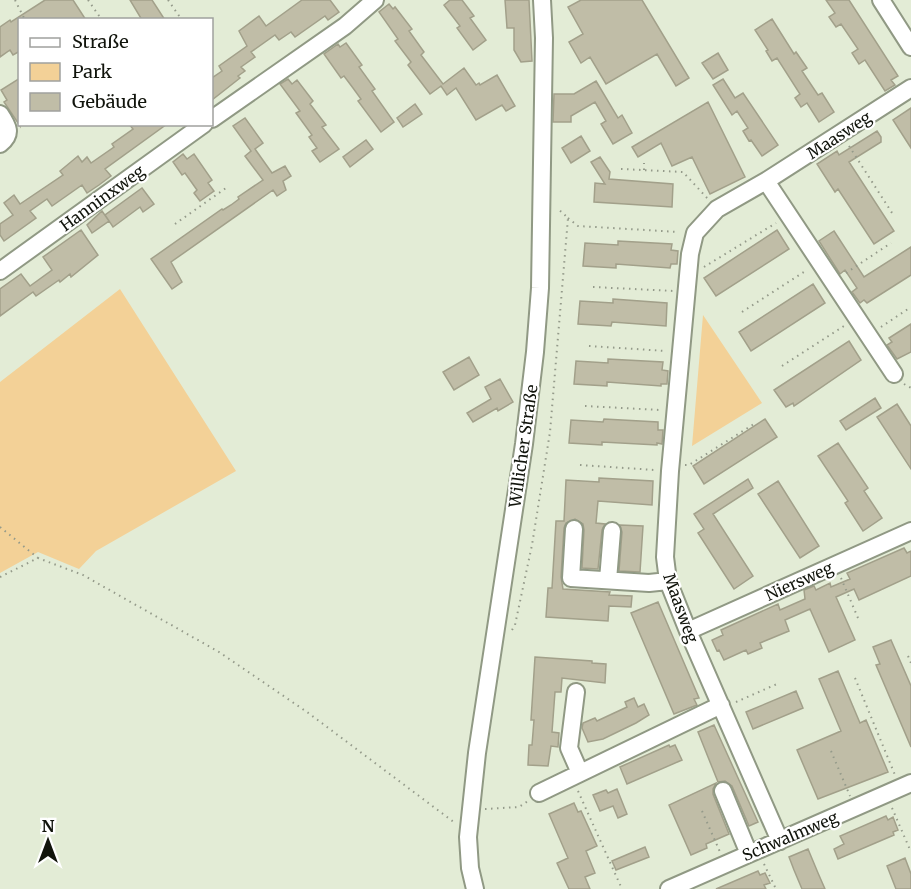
<svg xmlns="http://www.w3.org/2000/svg" width="911" height="889" font-family="Merriweather,serif">
<rect width="100%" height="100%" fill="#e3ecd6"/>
<!-- green -->
<path fill="#f3d197" d="M120,289L236,471L96,551L79,569L38,552L0,573V382Z
M703,315L762,403L692,446Z"/>
<!-- building -->
<path fill="#c0bda7" stroke="#a2a08a" stroke-width="1.5" d="M45,0H73L86,20H20V51L13,55L10,50L0,57V27L10,20L11,22Z
M130,0H152L165,20H142Z
M302,0H330L339,12L328,20L325,16L295,37L291,32L279,40L275,35L251,52L255,57L241,67L245,71L238,76L240,78L212,100V78L222,71L219,66L247,46L239,31L259,16L266,26Z
M450,0H462L474,16L470,18L486,40L473,50L457,28L460,26L444,5Z
M505,0H529L532,61L521,62L514,50V28H507Z
M581,0H642L689,78L676,86L657,54L606,84L590,57L581,63L569,42L583,34L568,7Z
M826,0H849L898,76L891,80L895,85L885,91L865,60L859,64L852,53L858,49L841,24L836,27L829,17L835,13Z
M389,4L393,9L395,7L412,29L409,31L424,52L421,55L443,84L464,68L476,85L479,83L480,85L497,75L515,106L506,111L502,105L476,120L456,88L447,95L441,86L430,94L408,65L411,62L395,41L398,39L379,12Z
M772,19L794,54L796,52L807,68L802,71L818,95L822,93L834,112L819,122L807,103L801,107L795,98L800,94L777,58L772,61L766,51L768,50L755,30Z
M346,43L362,65L359,67L375,89L372,91L394,122L381,132L358,101L361,99L353,88L344,76L341,78L324,54L338,44L340,47Z
M718,53L728,70L713,79L702,63Z
M20,78V126L4,102L7,100L1,90Z
M288,79L292,84L297,80L313,101L310,104L326,125L322,127L339,149L320,162L312,151L317,148L309,137L312,135L296,113L300,111L280,84Z
M723,79L735,98L743,93L778,145L762,156L751,140L749,141L743,131L748,128L737,111L732,115L713,85Z
M596,81L618,118L622,115L632,133L613,144L601,124L606,121L595,102L571,116V122H553L554,94H574Z
M708,102L745,177L710,194L692,157L672,166L661,143L638,157L632,147Z
M415,104L422,114L403,127L397,118Z
M911,108V148L893,120Z
M245,118L263,143L255,149L272,173L285,166L291,176L283,181L286,190L277,196L273,190L171,262L182,282L172,289L151,259L222,209L223,210L231,205L239,199L238,197L263,180L245,156L251,151L233,126Z
M129,124H167L105,169L111,176L99,185L87,193L82,185L52,206L47,199L30,211L36,218L4,241L0,235V224L13,215L4,203L14,195L20,204L63,175L60,171L78,156L82,162L87,157L91,163L114,147L112,144L133,129Z
M877,131L881,137V142L849,162L894,231L874,244L838,189L835,192L817,164L837,151L839,155Z
M581,136L590,151L571,163L562,148Z
M366,140L373,149L350,167L343,157Z
M183,154L187,159L194,154L212,180L208,183L214,191L200,201L194,193L197,190L185,173L182,175L173,162Z
M600,157L610,172L609,179L673,184L672,207L594,202L595,183L605,184L591,162Z
M142,188L154,204L143,212L140,207L113,227L105,215Z
M102,211L109,221L92,233L87,225Z
M81,230L98,255L71,277L70,274L60,282L59,280L36,296L33,292L0,316V289L21,274L30,286L52,270L43,257Z
M777,230L789,249L716,296L704,278Z
M834,231L864,277L911,247V275L867,303L864,300L860,303L852,292L857,288L845,270L840,274L819,241Z
M618,241L672,244L671,250L678,251L677,264H671L670,268L616,264V268L583,266L585,243L618,245Z
M813,284L825,303L751,351L739,332Z
M613,299L667,303L666,326L612,322L611,326L578,324L580,301L613,303Z
M911,324V352L897,359L887,345L892,342L889,338Z
M849,341L861,360L794,406L793,403L786,407L774,390Z
M469,357L479,375L454,390L443,372Z
M608,359L663,362L662,370L668,371L667,384H661V386L607,382V386L574,384L576,361L608,363Z
M500,379L513,402L498,411L497,408L473,422L467,413L491,399L485,387Z
M875,398L881,408L846,430L840,421Z
M897,404L911,426V469L877,417Z
M604,419L658,422V430H663L662,444L657,443V445L602,442V445L569,443L571,420L603,422Z
M765,419L777,437L704,484L693,466Z
M838,443L868,488L864,491L882,518L863,531L845,503L848,501L818,456Z
M599,478L653,481L652,505L598,501L596,523L605,524L602,530L598,569L582,568L584,530L583,524L575,519L566,523L564,528L561,577L563,589L610,592L609,595L632,596L631,607L609,606L608,621L546,617L548,588H552L556,521H564L566,480L599,482Z
M748,479L753,488L713,514L753,576L734,589L698,533L704,529L694,514Z
M778,481L819,546L800,558L758,494Z
M620,525L643,526L640,572L619,571L622,532Z
M904,548L907,553L911,551V576L859,600L854,589L836,597L855,640L829,652L810,609L785,620L789,631L760,643L762,648L748,654L746,650L724,660L719,650L717,651L712,640L723,635L721,630L778,604L780,610L805,599L804,590L814,586L816,590L830,583L831,587L850,579L847,573Z
M658,602L699,698L694,699L697,705L674,714L631,613Z
M891,640L911,686V747L876,665L880,664L873,647Z
M535,657L592,661V663L606,664L605,683L562,678L561,692H555L552,732L559,733L558,747L551,746L548,766L528,765L529,745H532L534,720H531Z
M838,671L860,723L866,720L888,772L818,799L797,750L841,731L819,679Z
M796,691L803,708L753,729L746,712Z
M634,698L638,707L644,704L649,715L636,723L603,739L588,742L582,728L583,723L595,718L597,721L627,707L625,702Z
M714,725L758,822L749,826L732,786L725,781L718,782L698,732Z
M669,745L670,747L675,745L682,760L627,784L620,767Z
M716,783L713,789V794L729,834L706,844L707,848L691,855L669,805Z
M617,789L627,814L618,818L613,806L600,811L593,795L606,790L608,793Z
M574,803L578,812L581,811L597,846L586,851L595,873L585,877L590,889H569L557,863L568,858L549,814Z
M886,816L888,820L893,817L898,830L893,832L894,835L838,859L834,849L844,844L840,836Z
M645,847L649,857L616,870L612,861Z
M808,849L818,873L825,889H802L794,870L789,857Z
M905,858L911,874V889H896L887,866Z
M758,871L760,875L765,873L770,883L764,885L766,889H716Z"/>
<g fill="none" stroke-linecap="round" stroke-linejoin="round">
<defs>
<path id="minor" d="M881,0L911,47
M0,114C8,126 13,134 0,144
M212,119L345,26L375,0
M766,181L894,374
M0,271L204,124
M574,529L571,578L649,583L668,581
M608,580L612,531
M688,631L911,531
M576,692L569,748L580,773
M723,791L749,854
M539,793L721,705
M780,841L688,631L668,581L665,557L670,471L690,254L695,233L717,209L766,181L911,88
M475,889L470,868L468,837L477,753L524,444L535,352L540,288L544,38L542,0
M669,889L911,783"/>
</defs>
<!-- minor casing -->
<use href="#minor" stroke="#909984" stroke-width="20"/>
<!-- path -->
<path stroke="#949a8a" stroke-width="2" stroke-dasharray="1.5 4.5" stroke-linecap="butt" d="M15,0L25,20
M88,0L102,20
M168,0L182,20
M849,146L894,216
M621,169L683,172L708,199
M644,170V163
M568,218L578,226L679,232
M175,224L226,188
M704,267L776,223
M846,273L891,243
M593,287L674,291
M742,312L807,270
M881,327L911,307
M589,346L666,351
M782,366L844,326
M904,384L911,388
M585,406L660,410
M580,465L655,470
M685,465H689L754,424
M0,527L38,558
M0,577L38,558L83,575L219,652L307,712L455,823
M841,578L858,618
M512,630L515,625L532,545L550,432L568,218L557,208
M908,656L911,663
M855,678L895,775
M736,702L777,684
M831,751L850,796
M578,791L622,889
M892,808L911,852
M485,809L519,807L528,801
M702,811L720,852
M764,864L776,889"/>
<!-- minor -->
<use href="#minor" stroke="#fff" stroke-width="16"/>
</g>
<g text-anchor="middle" stroke-width="4.5" stroke-linejoin="round" paint-order="stroke">
<!-- street labels -->
<g font-size="16" fill="#11140c" stroke="#fff">
<text transform="translate(839 135) rotate(-33)" y="6">Maasweg</text>
<text transform="translate(102 198) rotate(-36)" y="6">Hanninxweg</text>
<text transform="translate(523 446) rotate(-82)" y="6">Willicher Straße</text>
<text transform="translate(799 581) rotate(-24)" y="6">Niersweg</text>
<text transform="translate(681 608) rotate(70)" y="6">Maasweg</text>
<text transform="translate(790 836) rotate(-23)" y="6">Schwalmweg</text>
</g>
</g>
<!-- legend -->
<rect x="18" y="18" width="195" height="108" fill="#ffffff" stroke="#a0a19e" stroke-width="1.5"/>
<rect x="30" y="38" width="30" height="9" fill="#ffffff" stroke="#a0a19e" stroke-width="1.5"/>
<text x="72" y="48" font-size="18" fill="#11140c">Straße</text>
<rect x="30" y="63" width="30" height="18" fill="#f3d197" stroke="#a0a19e" stroke-width="1.5"/>
<text x="72" y="78" font-size="18" fill="#11140c">Park</text>
<rect x="30" y="93" width="30" height="18" fill="#c0bda7" stroke="#a0a19e" stroke-width="1.5"/>
<text x="72" y="108" font-size="18" fill="#11140c">Gebäude</text>
<!-- north arrow -->
<g transform="translate(48 841)" stroke="#ffffff" stroke-width="4.5" paint-order="stroke">
<path d="M0-4.5L10 22L0 15L-10 22Z" fill="#11140c"/>
<text y="-9" font-size="16" font-weight="bold" text-anchor="middle" fill="#11140c">N</text>
</g>
</svg>
